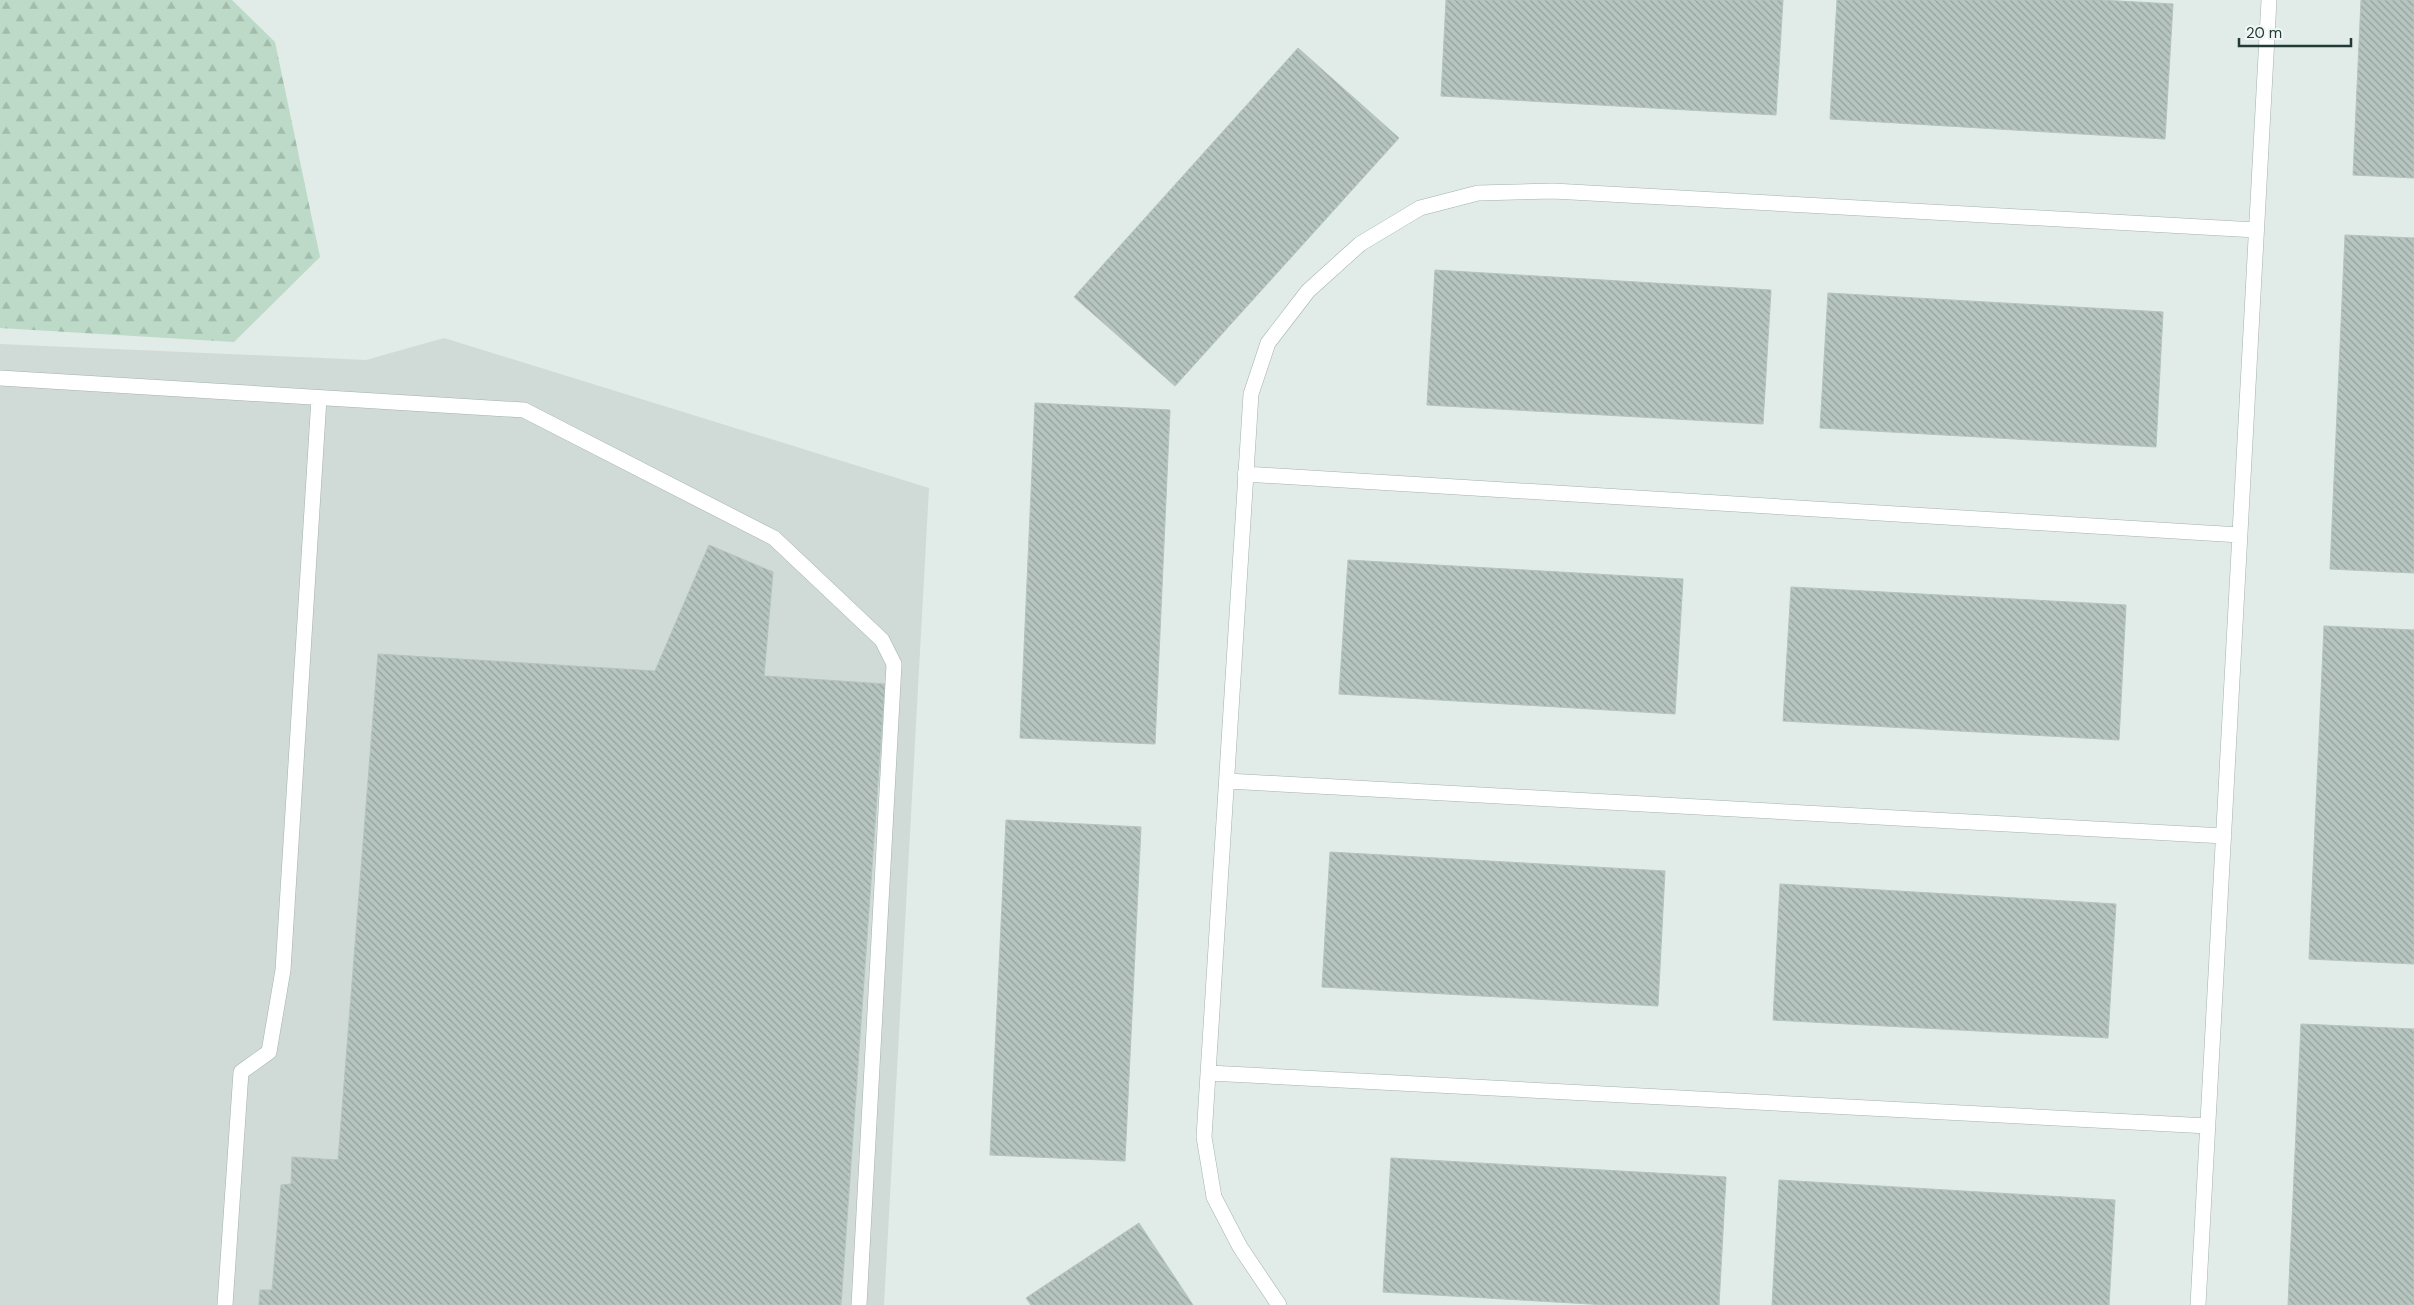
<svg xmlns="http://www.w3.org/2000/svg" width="2414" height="1305" font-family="'DM Sans',sans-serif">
<defs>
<pattern id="forest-firs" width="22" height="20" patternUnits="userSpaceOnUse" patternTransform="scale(1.25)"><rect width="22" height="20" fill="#bcdac7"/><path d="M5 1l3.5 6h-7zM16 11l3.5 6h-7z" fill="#a1bcac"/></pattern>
<pattern id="building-back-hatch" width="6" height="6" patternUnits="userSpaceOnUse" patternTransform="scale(1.25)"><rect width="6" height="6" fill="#b7c5c0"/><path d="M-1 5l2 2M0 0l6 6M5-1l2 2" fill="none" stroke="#94a19d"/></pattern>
</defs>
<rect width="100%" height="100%" fill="#e1ebe7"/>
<!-- built -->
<path fill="#d0dad6" d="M444,338L929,488L884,1305H0V344L366,360Z"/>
<!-- forest -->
<path fill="url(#forest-firs)" d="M0,0H232L275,42L320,257L234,342L0,328Z"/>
<!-- building -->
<path fill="url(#building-back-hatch)" stroke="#b4c4bf" d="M1446,0H1783L1776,115L1441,96Z
M1837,0H2100L2173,4L2165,139L1830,119Z
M2361,0H2414V178L2353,175Z
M1298,48L1399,138L1175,386L1074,297Z
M2345,235L2414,238V573L2330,569Z
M1435,270L1771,290L1763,424L1427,405Z
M1828,293L2163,312L2156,447L1820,428Z
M1035,403L1170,410L1155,744L1020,738Z
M709,545L773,572L764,676L885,684L841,1305H259L260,1290H272L281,1185L291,1184L292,1157L338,1160L378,654L655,671Z
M1348,560L1683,579L1675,714L1339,694Z
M1791,587L2126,605L2119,740L1783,721Z
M2324,626L2414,630V964L2309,959Z
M1006,820L1141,827L1125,1161L990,1155Z
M1330,852L1665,871L1658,1006L1322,987Z
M1780,884L2116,904L2108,1038L1773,1020Z
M2301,1024L2414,1029V1305H2288Z
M1391,1158L1726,1177L1719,1305H1607L1383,1292Z
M1779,1180L2115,1200L2109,1305H1772Z
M1139,1223L1193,1305H1031L1026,1298Z"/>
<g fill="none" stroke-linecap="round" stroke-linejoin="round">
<defs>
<path id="lane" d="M0,378L524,410L774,538L882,640L894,664L859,1305
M1245,474L2240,535
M1227,781L2224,836
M1209,1073L2208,1126
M225,1305L241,1072L269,1052L283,970L319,398
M1279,1305L1240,1247L1214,1197L1204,1137L1251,394L1268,343L1308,291L1360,244L1420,208L1478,193L1553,191L2256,230
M2198,1305L2269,0"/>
</defs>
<!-- lane casing -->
<use href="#lane" stroke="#a4b2ae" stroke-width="16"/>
<!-- lane -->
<use href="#lane" stroke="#fff" stroke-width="15"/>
</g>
<!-- scale -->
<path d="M2239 38v8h112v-8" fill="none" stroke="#233a36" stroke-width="2.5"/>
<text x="2246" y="38" font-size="15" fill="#233a36" stroke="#f1f7f5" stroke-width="4" paint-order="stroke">20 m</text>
</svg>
